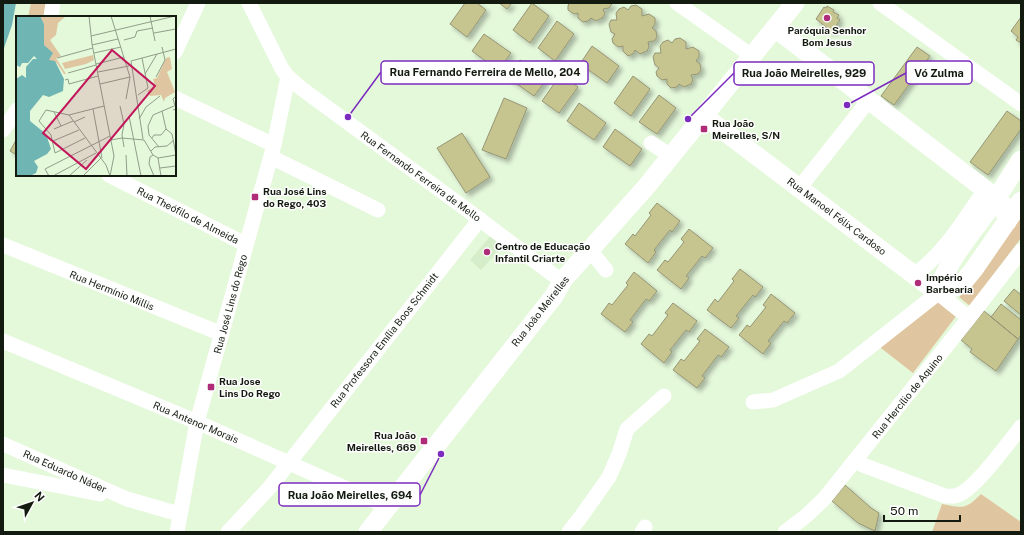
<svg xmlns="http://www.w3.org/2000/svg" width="1024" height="535" font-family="'Public Sans',sans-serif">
<defs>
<filter id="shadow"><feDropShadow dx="3.5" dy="3.5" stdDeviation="2" flood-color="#0004"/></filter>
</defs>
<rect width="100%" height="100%" fill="#e4f8da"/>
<!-- built -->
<path fill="#d5edc9" d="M492,234L504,244L481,270L470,260Z"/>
<!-- green -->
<path fill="#e0c6a0" d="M31,3H50L47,17H28Z
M1021,212V238L970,306L959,297L974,283Z
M938,301L957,315L913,373L877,345Z
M981,494L1021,522V532H932L942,504C962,508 966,510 981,494Z"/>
<!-- water -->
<path fill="#6eb5b3" d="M3,3H16L12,25L3,51Z"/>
<!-- building -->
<path fill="#c7c58f" stroke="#969575" filter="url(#shadow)" d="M465,3H477L486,10L467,37L450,24Z
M499,3H512L507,9Z
M532,3L549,16L530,43L513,30Z
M569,3H612V4L609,8L603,9L605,14L602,18L596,21L591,18L588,21L583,22L578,18V13L574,14L568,10V6Z
M636,5L642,9V16L649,14L655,18V24L652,28L656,31L657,37L654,41L648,42L649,47L647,51L640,54L635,50L633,54L628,56L623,51V46L618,47L613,43L612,39L615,34L611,32L609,24L611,20H617L616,13L619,9L624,7L628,10L631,6Z
M827,6L834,10L833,12L839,15L837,18L840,20L832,32L816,19L824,7L826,8Z
M1021,17V43L1016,40L1018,37L1011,31Z
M557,21L574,34L555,61L538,48Z
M484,34L511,53L498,70L472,51Z
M680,38L686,42V49L693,47L699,51V57L696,61L700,64L701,70L698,74L691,75L693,80L691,84L684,87L679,84L677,87L671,88L667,84V79L662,80L657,76L656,72L659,68L655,65L653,57L655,53H661L660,46L663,42L668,40L672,43L675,39Z
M592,46L619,66L607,83L580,64Z
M917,47L930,56L894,105L881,96Z
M520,60L547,79L534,96L507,77Z
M561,74L578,87L559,113L542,101Z
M633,76L650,89L631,116L614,103Z
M659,95L676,108L657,134L639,122Z
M504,98L527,108L506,159L482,150Z
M579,103L606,123L594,140L567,121Z
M1007,111L1021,121V129L988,175L970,162Z
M615,129L642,149L630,166L603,147Z
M462,133L490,177L466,193L437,148Z
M16,140H17V155L10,151Z
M657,203L680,221L672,232L670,230L654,250L656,252L648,263L625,244L633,234L635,236L651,215L649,213Z
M689,229L713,248L705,258L702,256L686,276L689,278L681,289L657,270L665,260L668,262L684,242L681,239Z
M740,269L763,287L755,297L753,295L736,316L739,318L731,328L707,310L715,299L718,302L734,281L732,279Z
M634,272L657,291L649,301L646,299L630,320L633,322L625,332L601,314L609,303L612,305L628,285L626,283Z
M1014,289L1021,295V315L1004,301Z
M771,294L795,313L787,323L784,321L768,341L771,343L763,354L739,335L747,325L750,327L766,307L763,305Z
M673,303L697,321L689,332L686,330L670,350L672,352L664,363L641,344L649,334L652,336L668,315L665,313Z
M1001,304L1021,320V335L1018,339L991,317Z
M984,311L1018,339L996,371L970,352L972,349L961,340Z
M705,329L729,347L721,357L718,355L702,376L705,378L697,388L673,370L681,359L684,361L700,341L697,339Z
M845,485L871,508L879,513L875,531L858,523L832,501Z"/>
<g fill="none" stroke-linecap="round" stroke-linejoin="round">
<!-- minor -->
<path stroke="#fff" stroke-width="15" d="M249,3L282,69L288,77L302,89L470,212L552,274L563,280
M677,3L752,56
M880,3L1021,104
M51,17L53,3
M175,52L198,3
M175,98L274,145
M3,130L17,110
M651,143L671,156
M271,157L378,210
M109,175L245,244
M800,187L869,100
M3,245L222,334
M590,250L606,270
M915,274C945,253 964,219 985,190
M3,341L197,422L388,507
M753,402L773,400L839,371L938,293L969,318
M3,444L127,499L179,514
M855,462L945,496C949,496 954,497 958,495C976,488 1007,444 1021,427
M3,475L100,494
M177,532L197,422L274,145L288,77
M228,532L270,487L480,219
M569,532L580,518L609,477L619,454L627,429L664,396
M642,532L645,527
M785,532L806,516L824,499L969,318L1021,251"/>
<!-- major -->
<path stroke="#fff" stroke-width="19" d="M775,28L996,198L1004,206L1007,222
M704,116L938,293
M938,293C946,262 969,237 987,212C999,195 1010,177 1021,160
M938,293L957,286L965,280L974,269L1021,201
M368,532L554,296L563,280L646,187L795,3"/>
</g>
<!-- markers -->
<g fill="#af2d78" stroke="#fefefe" stroke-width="1.5">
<circle cx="827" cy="18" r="4"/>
<rect x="700" y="125" width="8" height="8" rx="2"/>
<rect x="251" y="193" width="8" height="8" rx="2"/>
<circle cx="487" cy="252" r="4"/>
<circle cx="918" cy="283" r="4"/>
<rect x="207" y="383" width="8" height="8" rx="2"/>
<rect x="420" y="437" width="8" height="8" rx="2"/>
</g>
<g text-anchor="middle" stroke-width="3" stroke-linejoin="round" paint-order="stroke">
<!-- poi labels -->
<g font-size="10" font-weight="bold" fill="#131a0f" stroke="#fefefe" text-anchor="start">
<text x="827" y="34" text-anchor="middle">Paróquia Senhor<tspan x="827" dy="12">Bom Jesus</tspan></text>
<text x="712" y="127">Rua João<tspan x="712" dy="12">Meirelles, S/N</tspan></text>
<text x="263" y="195">Rua José Lins<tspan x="263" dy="12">do Rego, 403</tspan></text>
<text x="495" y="250">Centro de Educação<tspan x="495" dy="12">Infantil Criarte</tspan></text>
<text x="926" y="281">Império<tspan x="926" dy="12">Barbearia</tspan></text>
<text x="219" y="385">Rua Jose<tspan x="219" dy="12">Lins Do Rego</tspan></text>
<text x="416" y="439" text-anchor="end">Rua João<tspan x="416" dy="12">Meirelles, 669</tspan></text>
</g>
<!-- street labels -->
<g font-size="10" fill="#131a0f" stroke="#fefefe">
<text transform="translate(421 176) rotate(36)" y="4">Rua Fernando Ferreira de Mello</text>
<text transform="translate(188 215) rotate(27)" y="4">Rua Theófilo de Almeida</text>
<text transform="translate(837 216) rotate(37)" y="4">Rua Manoel Félix Cardoso</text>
<text transform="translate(112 290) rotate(22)" y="4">Rua Hermínio Millis</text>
<text transform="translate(230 304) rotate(-75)" y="4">Rua José Lins do Rego</text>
<text transform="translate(540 311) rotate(-52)" y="4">Rua João Meirelles</text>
<text transform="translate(384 340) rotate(-52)" y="4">Rua Professora Emília Boos Schmidt</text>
<text transform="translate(907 396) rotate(-51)" y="4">Rua Hercílio de Aquino</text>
<text transform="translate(196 422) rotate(23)" y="4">Rua Antenor Morais</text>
<text transform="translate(65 471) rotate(24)" y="4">Rua Eduardo Náder</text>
</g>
</g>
<!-- overview -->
<g transform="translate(16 16)">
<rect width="160" height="160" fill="#e4f8da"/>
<path d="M50,0L42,7L40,19L34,24L45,40L40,42L50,58H48L41,47L32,44L36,39L28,29V8L24,1ZM77,39L78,44L70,48L49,53L46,47ZM154,41L156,53L151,56L159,76L149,82L148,86L145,79L134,80L131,75L139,70L137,63L141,62L150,42Z" fill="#e0c6a0"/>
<path d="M0,0H24L28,8V29L37,37L33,44L39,45L48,63L47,75L33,81L27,79L14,95V105L30,118L35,133L31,138L18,145L22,151L20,157L14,160H0V63L6,59L10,62V51L17,43H21L18,40L12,47H6L4,51L0,49Z" fill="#6eb5b3"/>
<path fill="none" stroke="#909f89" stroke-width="1" d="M73,0L76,28L98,140L94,160M95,0L114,61M134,0L139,25M138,17L160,13M75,20L159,0M108,24L119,21L121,15L137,12M76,29L102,23M78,37L105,31M41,42L77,32M80,48L108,41M82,56L113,50M52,57L80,49M129,58L141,38M140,61L149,44L146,31M49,64L52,63L53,68L82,60M84,68L114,61M122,79L132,72L126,42M110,83L114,61M104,90L108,108L106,119L108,131M77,93L86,142M157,94L160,93L157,83L160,80M146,95L150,113L156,118L160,139M38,96L45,110M53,99L90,149L94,160M113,100L125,160M123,103L130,91L144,80M58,106L69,101M38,113L57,105M69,122L39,137L35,119L23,105L30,94L53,99L88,90M136,122L138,119H145L150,113M127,123L115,45L160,33M95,124L106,122L128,124L137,139L142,142L145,160M37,125L63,114M143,131L133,119L132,110L137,99L158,90M135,135L139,131L151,130L158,124M110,139L111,160M137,139L134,141L133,148L138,160M142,142L160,139M144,152L160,150M33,160L29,153L94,120M37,160L80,137M53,160L71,144M67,160L85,142"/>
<path fill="#c2185b" fill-opacity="0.15" stroke="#c2185b" stroke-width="2" d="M96,34L139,70L70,153L27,117Z"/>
<rect width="160" height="160" fill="none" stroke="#131a0f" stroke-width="2"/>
</g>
<!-- callouts -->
<path fill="none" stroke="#7b2cbf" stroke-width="1.5" d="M348 117L381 72M847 105L906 73M688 119L734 73M441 454L420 495"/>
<g fill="#7b2cbf" stroke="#fefefe" stroke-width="1.5">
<circle cx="348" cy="117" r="4"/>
<circle cx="847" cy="105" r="4"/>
<circle cx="688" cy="119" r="4"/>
<circle cx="441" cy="454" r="4"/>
</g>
<g fill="#fefefe" stroke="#7b2cbf" stroke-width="1.5">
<rect x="381" y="61" width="207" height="23" rx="4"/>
<rect x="906" y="61" width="66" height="23" rx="4"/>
<rect x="734" y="62" width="140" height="23" rx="4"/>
<rect x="279" y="483" width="141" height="23" rx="4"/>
</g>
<g font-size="11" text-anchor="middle" font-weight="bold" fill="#131a0f">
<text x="485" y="76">Rua Fernando Ferreira de Mello, 204</text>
<text x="939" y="77">Vó Zulma</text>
<text x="804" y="77">Rua João Meirelles, 929</text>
<text x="350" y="499">Rua João Meirelles, 694</text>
</g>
<!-- border -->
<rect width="1024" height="535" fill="none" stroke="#131a0f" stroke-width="8"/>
<!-- north arrow -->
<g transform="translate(32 503) rotate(50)" stroke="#fefefe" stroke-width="3" paint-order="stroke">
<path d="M0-3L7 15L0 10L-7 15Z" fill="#131a0f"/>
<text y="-6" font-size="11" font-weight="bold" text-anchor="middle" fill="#131a0f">N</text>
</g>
<!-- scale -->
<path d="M884 515v6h76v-6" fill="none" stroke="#131a0f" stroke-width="2"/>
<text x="890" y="515" font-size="12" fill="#131a0f" stroke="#fefefe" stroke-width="3" paint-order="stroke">50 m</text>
</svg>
